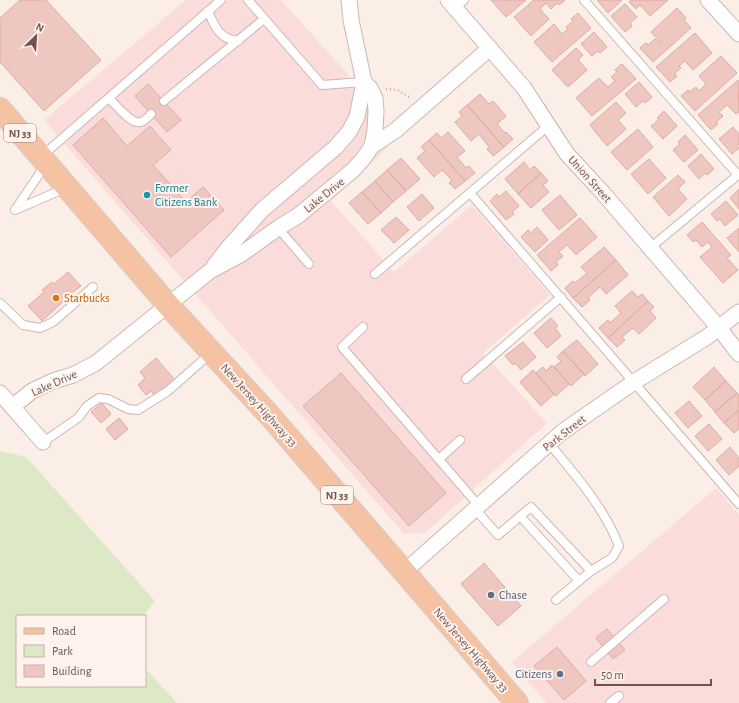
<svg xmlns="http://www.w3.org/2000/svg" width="739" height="703" font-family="'Alegreya Sans',sans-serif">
<rect width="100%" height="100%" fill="#fbeee7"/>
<!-- commercial -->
<path fill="#fadddb" d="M186,0H281L346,72L390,145L331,201L394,272L472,205L550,295L483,353L547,423L425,533L404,534L44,120Z
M716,488L739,515V703H546L512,662Z"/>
<!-- green -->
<path fill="#dce8c6" d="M0,451L26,457L155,601L143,616H17V686H145V668L177,703H0Z"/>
<!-- building -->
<path fill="#eec7c0" stroke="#e0aaa2" d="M20,0H46L101,60L44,111L0,62V18Z
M491,0H526L506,17Z
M534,0H565L559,5L557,3L551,9L546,3L540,9L549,19L531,36L514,17Z
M597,0H622L608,13Z
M631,0H668L650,16L640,5L636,9L629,2Z
M625,4L637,17L630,23L632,26L625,32L611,16Z
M677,8L686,18L684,20L691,28L653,62L640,48L646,43L648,45L655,39L659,43L660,42L651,32Z
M578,13L591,28L552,62L534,42L554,24L562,34L568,29L566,27L573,21L571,19Z
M594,32L607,47L600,53L598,51L592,56L581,44Z
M695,33L712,53L693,70L685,61L679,66L681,68L674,74L677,76L670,82L656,67Z
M576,48L583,55L578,60L587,70L568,87L552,70Z
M721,56L737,73L695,111L681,96L688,90L690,92L696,87L699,91L706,84L699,76Z
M622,64L636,79L592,116L576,98L599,78L608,87L615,81L611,77L617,72L615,70Z
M738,80L739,112L736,114L727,105L719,112L723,116L716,122L718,124L711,130L698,115Z
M639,82L652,97L645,103L643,101L636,107L625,94Z
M148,84L181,120L167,132L135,96Z
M480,94L489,104L493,101L506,116L497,124L505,133L506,132L513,139L504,147L467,105Z
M616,102L626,113L618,120L626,129L607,146L590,125Z
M467,105L504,147L493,156L487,149L489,147L479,134L471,141L455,122L462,116L459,112Z
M664,111L677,126L663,139L651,126L659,120L657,118Z
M103,118L127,146L150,126L171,150L153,165L186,202L203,187L224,210L171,257L73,145Z
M733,127L739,134V144L737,146L739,148L732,154L719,139Z
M638,129L653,147L627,170L611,152Z
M448,132L465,151L457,157L466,168L469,166L475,173L465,181L429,140L437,133L441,138Z
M685,135L698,150L684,162L673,150L680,144L678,142Z
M429,140L465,181L455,189L449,183L452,180L442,170L434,177L417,158L425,151L421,147Z
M701,154L714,169L707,175L705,173L699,179L688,166Z
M401,158L420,179L406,191L387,170Z
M649,159L666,178L648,194L631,174Z
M524,162L530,170L534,166L541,173L518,194L505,179Z
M387,170L406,191L393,202L375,181Z
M541,173L548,181L543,185L549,192L531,208L518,194Z
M678,175L685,182L678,189L687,199L669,216L653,197Z
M375,181L393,202L381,213L362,192Z
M739,189V209L730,198Z
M506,191L519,206L512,212L514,214L506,220L490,201L497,194L499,197Z
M362,192L381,213L368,224L349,203Z
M422,194L434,208L419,221L407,207Z
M560,195L577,215L559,230L542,210Z
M726,201L738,215L725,226L720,219L717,221L711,214Z
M396,217L409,230L394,243L381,230Z
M580,218L597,237L576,255L567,245L559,252L563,256L556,262L558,265L551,271L537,255Z
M702,222L731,255L727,258L738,270L723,283L700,257L712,247L708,242L702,247L696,240L693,242L687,235Z
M537,227L548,240L535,252L521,237L528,230L531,233Z
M739,228V252L727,238Z
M604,247L616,260L573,298L565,288L573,281L575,283L587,273L581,267Z
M616,260L628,275L606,294L600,287L588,298L590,300L582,307L573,298Z
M68,272L81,286L72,293L75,296L68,302L66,299L42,321L28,306L44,292L42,290L52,282L54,284Z
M632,291L638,297L642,294L648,301L608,338L599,328L608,320L610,323L621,313L615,306Z
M648,301L654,307L650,311L656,318L639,334L633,328L622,337L625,340L617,347L608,338Z
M551,318L558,326L555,328L561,336L547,348L534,333Z
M577,340L598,364L585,376L563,351Z
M523,342L536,357L521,370L515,363L513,365L505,356Z
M563,351L584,374L571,386L554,367L561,361L557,357Z
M156,358L175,380L156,397L151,391L146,395L138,385L145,378L140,372Z
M552,365L569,384L556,396L536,373L543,367L546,371Z
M714,367L726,381L705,400L693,387Z
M533,370L554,394L541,406L520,382Z
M341,373L446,493L409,526L303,406Z
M726,381L737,393L715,412L705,400Z
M737,393L739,395V410L724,423L715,412Z
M689,401L702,416L688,428L675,413Z
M102,403L111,414L101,423L91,412Z
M739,410V429L734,433L724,423Z
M119,418L128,429L115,440L106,429Z
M709,424L722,439L708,451L695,436Z
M730,447L739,458V466L729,475L716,460Z
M484,563L521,606L498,626L461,584Z
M607,629L625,650L613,659L596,638Z
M557,647L586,681L564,700L534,666Z"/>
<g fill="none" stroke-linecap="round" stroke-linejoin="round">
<defs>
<path id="lane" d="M248,0L322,85L364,82
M584,0L738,175
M455,8L464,0
M208,11C215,27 219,39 238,41
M109,98C116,105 131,125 141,122C145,121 148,117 151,114
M164,101L264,19
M42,156L221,0
M470,193L739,504
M15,210L66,188
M15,210L46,164
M278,228L309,264
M650,248L739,174
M375,274L548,126
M0,303L23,325L40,328L53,322L93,287
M363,327L342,347L479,506
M466,379L561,297
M43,442L78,418L87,406L99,398L108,399L128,409L138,410L168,391L211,353
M549,443C575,475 604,507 619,546L612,558L591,571L556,600
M439,459L460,440
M475,509L498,535L531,507L591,571
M520,516L579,581
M591,662L664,599
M610,703L619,696"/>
<path id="street" d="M448,0L524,88L567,154L603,193L719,328L739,354
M708,0L739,34
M372,146L396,130L490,48
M214,266L228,248L262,210L336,147L349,132L357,117L364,82L351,20L349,0
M0,393L43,442
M12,407L32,391L53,381L73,375L96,363L210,271L240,255L278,228L299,215L352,171L363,159L372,146L375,130L376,111L375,98L370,88L364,82
M404,572L562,432L634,382L707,337L739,312"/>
<path id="primary" d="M0,109L168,305L271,417L517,703"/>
</defs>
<!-- lane casing -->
<use href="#lane" stroke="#ceb6b1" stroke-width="10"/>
<!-- street casing -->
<use href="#street" stroke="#ceb6b1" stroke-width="17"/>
<!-- primary casing -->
<use href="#primary" stroke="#d5cbca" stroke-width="24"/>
<!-- path -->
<path stroke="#d3aaa3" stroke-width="2.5" stroke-dasharray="1 3" stroke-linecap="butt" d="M386,89L397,90L411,98"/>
<!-- lane -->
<use href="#lane" stroke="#fff" stroke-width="8"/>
<!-- street -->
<use href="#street" stroke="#fff" stroke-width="15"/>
<!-- primary -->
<use href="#primary" stroke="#f5c2a4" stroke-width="22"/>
</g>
<!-- markers -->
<circle fill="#0f9aa8" stroke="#fef3ed" stroke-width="1.5" cx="147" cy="195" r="4"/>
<circle fill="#e8710a" stroke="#fef3ed" stroke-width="1.5" cx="56" cy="298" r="4"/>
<g fill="#5c6f8a" stroke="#fef3ed" stroke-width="1.5">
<circle cx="491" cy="595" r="4"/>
<circle cx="560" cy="674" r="4"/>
</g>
<g text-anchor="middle" stroke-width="4" stroke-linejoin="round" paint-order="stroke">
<!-- shield labels -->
<g fill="#fef3ed" stroke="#9d827d" stroke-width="1">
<rect x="4" y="124" width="32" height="18" rx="3"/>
<rect x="321" y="486" width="32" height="18" rx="3"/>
</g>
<g font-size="11" font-weight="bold" fill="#73514d">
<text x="20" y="137">NJ 33</text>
<text x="337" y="499">NJ 33</text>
</g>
<!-- street labels -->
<g font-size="12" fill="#73514d" stroke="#fef3ed">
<text transform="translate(590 179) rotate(48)" y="4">Union Street</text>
<text transform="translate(324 195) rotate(-39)" y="4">Lake Drive</text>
<text transform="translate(54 383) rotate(-24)" y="4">Lake Drive</text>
<text transform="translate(259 405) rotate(48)" y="4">New Jersey Highway 33</text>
<text transform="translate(564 433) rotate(-38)" y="4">Park Street</text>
<text transform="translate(471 650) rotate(49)" y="4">New Jersey Highway 33</text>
</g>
<!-- culture labels -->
<g font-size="12" fill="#0d838f" stroke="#fef3ed" text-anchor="start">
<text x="155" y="192">Former<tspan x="155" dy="14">Citizens Bank</tspan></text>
</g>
<!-- food labels -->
<g font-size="12" fill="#c56008" stroke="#fef3ed" text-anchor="start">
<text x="64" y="302">Starbucks</text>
</g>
<!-- service labels -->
<g font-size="12" fill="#4e5e75" stroke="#fef3ed" text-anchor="start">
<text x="499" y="599">Chase</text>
<text x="552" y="678" text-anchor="end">Citizens</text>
</g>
</g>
<!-- legend -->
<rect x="16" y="615" width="130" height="72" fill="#fef3ed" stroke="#c6b2ad"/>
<rect x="24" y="628" width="20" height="6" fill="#f5c2a4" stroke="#c6b2ad"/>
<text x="52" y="635" font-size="12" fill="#73514d">Road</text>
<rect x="24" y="645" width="20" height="12" fill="#dce8c6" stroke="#c6b2ad"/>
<text x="52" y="655" font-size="12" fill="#73514d">Park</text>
<rect x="24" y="665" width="20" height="12" fill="#eec7c0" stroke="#c6b2ad"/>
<text x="52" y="675" font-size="12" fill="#73514d">Building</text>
<!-- north arrow -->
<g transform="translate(36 36) rotate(25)" stroke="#fef3ed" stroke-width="3" paint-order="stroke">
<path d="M0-3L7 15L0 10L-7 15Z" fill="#73514d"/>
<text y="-6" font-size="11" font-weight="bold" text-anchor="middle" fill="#73514d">N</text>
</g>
<!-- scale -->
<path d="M595 679v6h116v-6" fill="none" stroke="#73514d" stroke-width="2"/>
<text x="601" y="679" font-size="12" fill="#73514d" stroke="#fef3ed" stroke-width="3" paint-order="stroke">50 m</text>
</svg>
